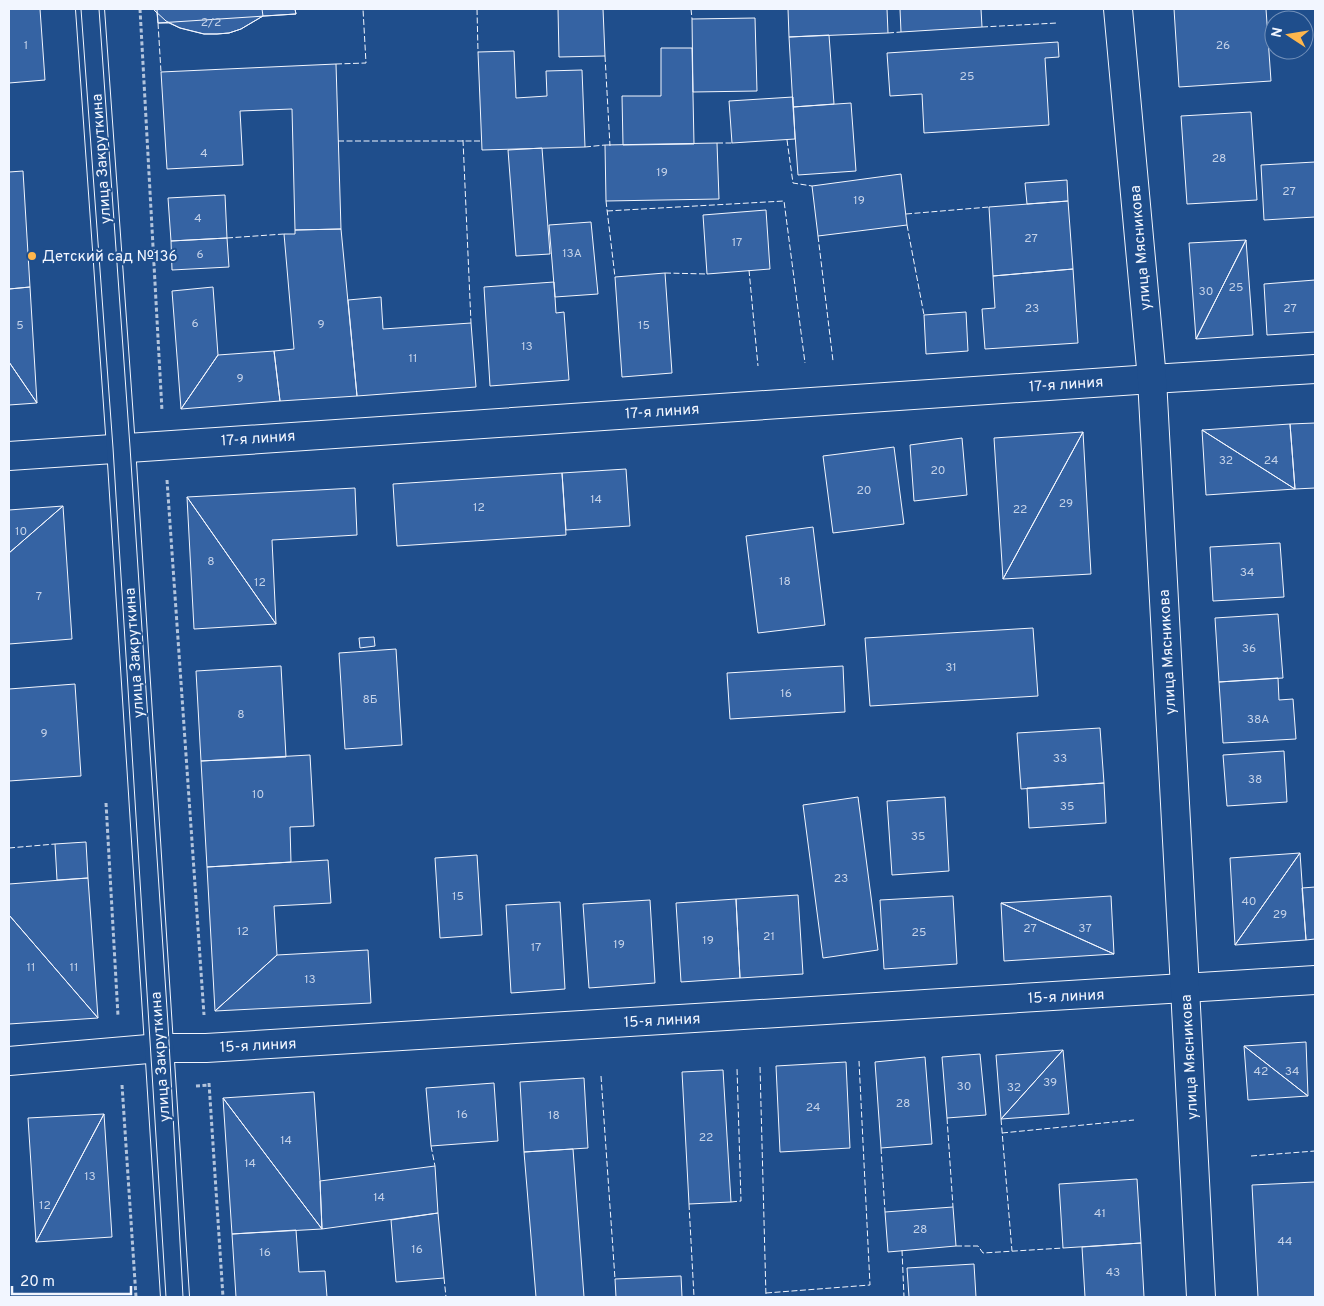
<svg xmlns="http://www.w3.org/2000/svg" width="1324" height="1306" font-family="Overpass,sans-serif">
<rect width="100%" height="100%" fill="#1f4e8c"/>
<!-- building -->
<path fill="#3563a3" stroke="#f2f6ff" d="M9,9H40L45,80L9,83Z
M153,9H295L296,14L263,16L241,29L229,33L217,34H204L180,28L169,23H158L157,13Z
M153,9H262L263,16L241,29L229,33L217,34H204L180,28L166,21Z
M157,9H295L296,14L158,23Z
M558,9H603L605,56L559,57Z
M788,9H887L888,33L789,37Z
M900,9H981L982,27L901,32Z
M1174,9H1266L1271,81L1179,87Z
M755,18L757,91L693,92L692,19Z
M829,35L834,104L793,107L789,37Z
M1058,42L1059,57L1045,58L1049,125L924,133L922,94L890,96L887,53Z
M661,48H692L694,144L623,145L622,96H661Z
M514,51L516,98L547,96L546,71L582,70L585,147L482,150L478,52Z
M336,64L341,229L295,230L292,109L240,111L243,165L167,169L161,72Z
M793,97L795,139L732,143L729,101Z
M851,103L856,171L798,175L793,107Z
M1251,112L1257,200L1187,204L1181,116Z
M717,143L719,199L606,201L605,145Z
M542,148L550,254L516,256L508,150Z
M1315,162V217L1264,220L1261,165Z
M23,171L30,287L9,289V172Z
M901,174L907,225L818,236L812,186Z
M1067,180L1068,201L1027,204L1025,183Z
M225,195L227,238L171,241L168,198Z
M1068,201L1073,269L993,276L989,207Z
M766,210L770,269L707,274L703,215Z
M591,222L598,294L555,297L549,225Z
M341,229L357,396L280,401L274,351L294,349L284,234H295V230Z
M227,238L229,267L172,270L171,241Z
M1246,240L1253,335L1196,339Z
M1246,240L1196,339L1189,243Z
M1073,269L1078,343L985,349L982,309L995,308L993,276Z
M665,273L672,373L622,377L615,277Z
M1315,280V332L1267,335L1264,284Z
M554,282L556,313L564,312L569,380L490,386L484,287Z
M30,287L37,403L9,362V289Z
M213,287L218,355L181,409L172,291Z
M381,297L383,329L471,323L476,387L357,396L348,300Z
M966,312L968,351L926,354L924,315Z
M274,351L280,401L181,409L218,355Z
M9,362L37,403L9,405Z
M1315,423V488L1295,489L1290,424Z
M1290,424L1295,489L1202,430Z
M1202,430L1295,489L1206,495Z
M1083,432L1003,579L994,438Z
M1083,432L1091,574L1003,579Z
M962,438L967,495L914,501L910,445Z
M894,447L904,524L833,533L823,456Z
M626,469L630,526L566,530L562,473Z
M562,473L566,535L397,546L393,484Z
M355,488L357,535L272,540L276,624L187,497Z
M187,497L276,624L194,629Z
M63,506L9,553V510Z
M63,506L72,639L9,644V553Z
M813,527L825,625L758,633L746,536Z
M1280,543L1284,597L1213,601L1210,547Z
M1278,614L1283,678L1219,682L1215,618Z
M1033,628L1038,696L870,706L865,638Z
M374,637L375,646L360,648L359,638Z
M396,649L402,745L345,749L339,653Z
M281,666L286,757L201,761L196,671Z
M843,666L845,712L730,719L727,673Z
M1278,678L1279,700L1293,699L1296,739L1223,743L1219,682Z
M75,684L81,776L9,781V689Z
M1100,728L1104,783L1021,789L1017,733Z
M1284,751L1287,802L1227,806L1223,755Z
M310,755L314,826L290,827L291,862L207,867L201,761Z
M1104,783L1106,823L1029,828L1027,788Z
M858,797L878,950L823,958L803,805Z
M945,797L949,871L892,875L887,801Z
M86,842L88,878L57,880L55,844Z
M1300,853L1306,940L1235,945Z
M1300,853L1235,945L1230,858Z
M477,855L482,935L440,938L435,858Z
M328,860L331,903L274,906L277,955L215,1011L207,867Z
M88,878L98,1018L9,915V884Z
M1315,887V939L1306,940L1302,888Z
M798,895L803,974L740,978L736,899Z
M953,896L957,964L884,969L880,900Z
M1111,896L1114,954L1001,903Z
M736,899L740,978L681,982L676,903Z
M650,900L655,983L589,988L583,904Z
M560,902L565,989L511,993L506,905Z
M1001,903L1114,954L1004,961Z
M9,915L98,1018L9,1024Z
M368,950L371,1003L215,1011L277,955Z
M1306,1042L1308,1096L1244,1046Z
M1244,1046L1308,1096L1248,1100Z
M1063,1050L1001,1119L996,1055Z
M1063,1050L1069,1114L1001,1119Z
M980,1054L986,1115L947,1118L942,1057Z
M925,1057L932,1144L881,1148L875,1062Z
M846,1062L850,1148L780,1152L776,1066Z
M723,1070L731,1202L689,1204L682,1072Z
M584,1078L588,1148L524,1152L520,1082Z
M494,1083L498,1141L431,1146L426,1088Z
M314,1092L320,1181L322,1229L223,1098Z
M223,1098L322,1229L232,1234Z
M104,1114L36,1242L28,1118Z
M104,1114L112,1237L36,1242Z
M573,1149L584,1297H536L524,1152Z
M435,1166L438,1213L322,1229L320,1181Z
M1137,1179L1141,1243L1063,1248L1059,1184Z
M1315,1182V1297H1258L1252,1185Z
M953,1207L956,1246L888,1252L885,1212Z
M438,1213L444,1278L396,1282L391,1220Z
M296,1230L299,1272L325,1271L327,1297H236L232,1234Z
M1141,1243L1144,1297H1085L1082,1247Z
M974,1264L976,1297H909L907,1268Z
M681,1276L682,1297H616L615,1279Z"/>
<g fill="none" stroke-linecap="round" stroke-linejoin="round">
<defs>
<path id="minor" d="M9,456L1152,379L1315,369
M9,1061L160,1048H206L1315,980"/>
<path id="tertiary" d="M90,9L121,447L175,1297"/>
<path id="secondary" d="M1118,9L1152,379L1185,988L1201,1297"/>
</defs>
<!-- minor casing -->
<use href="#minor" stroke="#f2f6ff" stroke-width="30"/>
<!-- tertiary casing -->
<use href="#tertiary" stroke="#f2f6ff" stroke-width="30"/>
<!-- secondary casing -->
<use href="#secondary" stroke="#f2f6ff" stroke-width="30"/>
<!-- path -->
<path stroke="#b3c4dc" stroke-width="3" stroke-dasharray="4 2.5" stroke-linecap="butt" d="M140,9L162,411
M167,480L204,1015
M106,803L118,1016
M209,1083L223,1297
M122,1085L136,1297
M196,1086L209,1085"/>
<!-- minor -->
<use href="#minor" stroke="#1f4e8c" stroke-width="28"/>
<!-- tertiary -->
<use href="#tertiary" stroke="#1f4e8c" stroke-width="28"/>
<!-- secondary -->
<use href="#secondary" stroke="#1f4e8c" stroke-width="28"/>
<!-- tram -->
<path stroke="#f2f6ff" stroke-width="1" d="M81,9L113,448L166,1297
M99,9L130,447L168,1024L183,1297"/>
<!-- fence -->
<path stroke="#f2f6ff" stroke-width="1" stroke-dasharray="6 2.5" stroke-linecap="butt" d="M477,9L478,52
M691,9L692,19
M158,23L161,72
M982,27L1057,23
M888,33L901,32
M605,56L610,146
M336,64L366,63L363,9
M463,140L471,323
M787,140L793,183L812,186
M338,141H481
M717,143H732
M585,147L605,145
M606,201L615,277
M607,211L784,201L805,363
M906,214L989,207
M907,225L924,315
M818,236L833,361
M227,238L284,234
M749,270L758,366
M665,273L707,274
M9,848L55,844
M760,1067L766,1297
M601,1076L615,1279
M947,1118L953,1207
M1001,1119L1012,1251
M1002,1133L1134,1120
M431,1146L435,1166
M881,1148L885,1212
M1251,1156L1315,1151
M731,1202L741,1201L737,1068
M689,1204L694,1297
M956,1246H978L983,1253L1063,1248
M902,1250L904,1297
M444,1278L446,1297
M766,1293L870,1285L859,1061"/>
</g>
<!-- markers -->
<circle fill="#ffb74d" stroke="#1f4e8c" stroke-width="2" cx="32" cy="256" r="5"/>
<g text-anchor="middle" stroke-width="4" stroke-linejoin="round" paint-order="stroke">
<!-- number labels -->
<g font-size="12" fill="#c3d1e8">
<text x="211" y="26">2/2</text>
<text x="26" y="49">1</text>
<text x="1223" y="49">26</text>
<text x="967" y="80">25</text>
<text x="204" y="157">4</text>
<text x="1219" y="162">28</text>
<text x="662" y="176">19</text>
<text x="1289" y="195">27</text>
<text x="859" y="204">19</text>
<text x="198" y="222">4</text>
<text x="1031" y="242">27</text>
<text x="737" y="246">17</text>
<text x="572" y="257">13А</text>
<text x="200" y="258">6</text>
<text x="1236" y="291">25</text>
<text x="1206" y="295">30</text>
<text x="1032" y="312">23</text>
<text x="1290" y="312">27</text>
<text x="195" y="327">6</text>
<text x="321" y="328">9</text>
<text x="20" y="329">5</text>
<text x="644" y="329">15</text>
<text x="527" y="350">13</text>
<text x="413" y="362">11</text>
<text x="240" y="382">9</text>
<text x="1226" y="464">32</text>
<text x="1271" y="464">24</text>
<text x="938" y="474">20</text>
<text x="864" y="494">20</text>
<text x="596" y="503">14</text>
<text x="1066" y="507">29</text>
<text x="479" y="511">12</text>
<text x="1020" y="513">22</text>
<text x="21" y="535">10</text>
<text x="211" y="565">8</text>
<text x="1247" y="576">34</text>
<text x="785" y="585">18</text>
<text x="260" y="586">12</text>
<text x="39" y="600">7</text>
<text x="1249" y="652">36</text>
<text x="951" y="671">31</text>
<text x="786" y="697">16</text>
<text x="370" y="703">8Б</text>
<text x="241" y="718">8</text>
<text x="1258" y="723">38А</text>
<text x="44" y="737">9</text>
<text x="1060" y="762">33</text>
<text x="1255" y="783">38</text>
<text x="258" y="798">10</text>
<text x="1067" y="810">35</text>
<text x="918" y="840">35</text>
<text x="841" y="882">23</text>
<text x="458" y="900">15</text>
<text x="1249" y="905">40</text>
<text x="1280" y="918">29</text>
<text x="1030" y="932">27</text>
<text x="1085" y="932">37</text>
<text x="243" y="935">12</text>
<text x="919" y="936">25</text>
<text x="769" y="940">21</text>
<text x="708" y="944">19</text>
<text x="619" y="948">19</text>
<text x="536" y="951">17</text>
<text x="31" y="971">11</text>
<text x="74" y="971">11</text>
<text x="310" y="983">13</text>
<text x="1261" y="1075">42</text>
<text x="1292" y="1075">34</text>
<text x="1050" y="1086">39</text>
<text x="964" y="1090">30</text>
<text x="1014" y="1091">32</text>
<text x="903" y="1107">28</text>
<text x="813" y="1111">24</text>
<text x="462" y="1118">16</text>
<text x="554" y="1119">18</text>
<text x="706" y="1141">22</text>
<text x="286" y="1144">14</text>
<text x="250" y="1167">14</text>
<text x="90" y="1180">13</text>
<text x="379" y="1201">14</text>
<text x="45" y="1209">12</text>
<text x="1100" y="1217">41</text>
<text x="920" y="1233">28</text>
<text x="1285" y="1245">44</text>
<text x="417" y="1253">16</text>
<text x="265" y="1256">16</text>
<text x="1113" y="1276">43</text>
</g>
<!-- street labels -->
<g font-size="15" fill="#f2f6ff" stroke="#1f4e8c">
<text transform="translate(101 159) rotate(-94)" y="5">улица Закруткина</text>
<text transform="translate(1140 248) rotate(-95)" y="5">улица Мясникова</text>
<text transform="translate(1066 384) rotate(-4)" y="5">17-я линия</text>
<text transform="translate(662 411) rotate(-4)" y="5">17-я линия</text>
<text transform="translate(258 438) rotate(-4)" y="5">17-я линия</text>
<text transform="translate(1167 652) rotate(-93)" y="5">улица Мясникова</text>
<text transform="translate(134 653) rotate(-94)" y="5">улица Закруткина</text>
<text transform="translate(1066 996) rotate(-3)" y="5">15-я линия</text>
<text transform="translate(662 1020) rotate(-3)" y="5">15-я линия</text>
<text transform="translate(258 1045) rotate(-3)" y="5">15-я линия</text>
<text transform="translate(160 1057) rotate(-94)" y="5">улица Закруткина</text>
<text transform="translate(1189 1057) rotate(-93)" y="5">улица Мясникова</text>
</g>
<!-- poi labels -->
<g font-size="15" fill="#f2f6ff" stroke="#1f4e8c" text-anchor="start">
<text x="42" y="261">Детский сад №136</text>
</g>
</g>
<!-- border -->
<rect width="1324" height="1306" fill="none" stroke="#f2f6ff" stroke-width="20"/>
<!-- north arrow -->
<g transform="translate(1289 35) rotate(282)"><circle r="24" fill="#1f4e8c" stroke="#7391ba"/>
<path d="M0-4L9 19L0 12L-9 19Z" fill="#ffb74d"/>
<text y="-8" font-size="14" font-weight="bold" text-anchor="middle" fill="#f2f6ff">N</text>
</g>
<!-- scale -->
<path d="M12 1286v8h119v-8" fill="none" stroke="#f2f6ff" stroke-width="2.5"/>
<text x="20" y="1286" font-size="15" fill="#f2f6ff" stroke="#1f4e8c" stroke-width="4" paint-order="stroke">20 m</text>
</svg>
